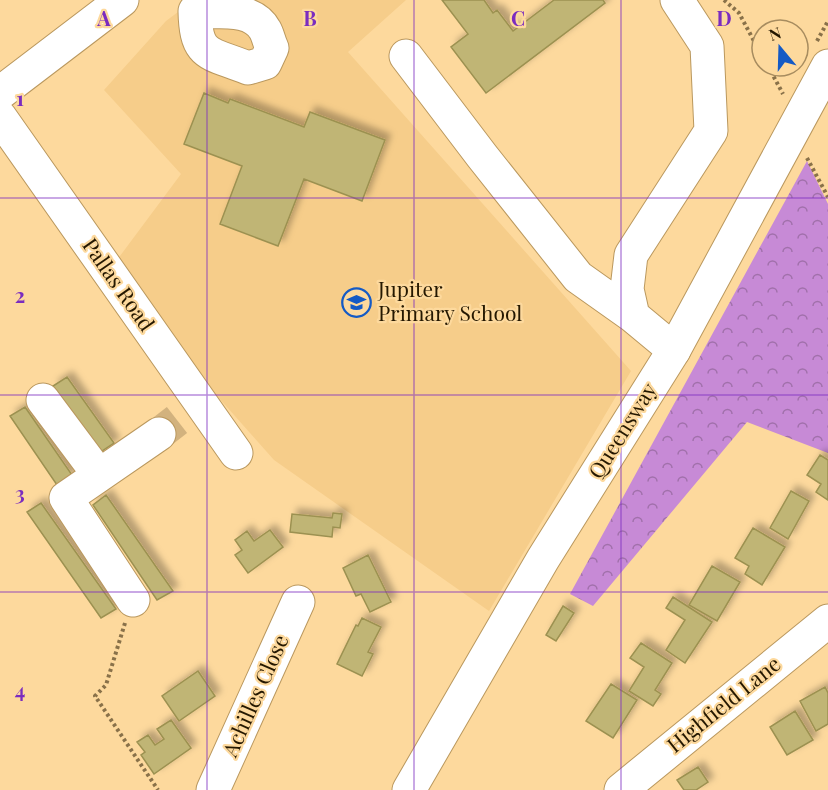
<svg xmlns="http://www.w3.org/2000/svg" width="828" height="790" font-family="'Playfair Display',serif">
<defs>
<pattern id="forest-crowns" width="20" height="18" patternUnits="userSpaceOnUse" patternTransform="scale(1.5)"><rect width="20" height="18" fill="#c78ad6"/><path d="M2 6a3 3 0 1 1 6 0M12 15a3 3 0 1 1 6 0" fill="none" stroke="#a170ab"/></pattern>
<filter id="shadow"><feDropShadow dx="5.5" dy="-5.5" stdDeviation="3" flood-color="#0004"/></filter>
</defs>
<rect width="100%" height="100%" fill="#fdd99d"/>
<!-- built -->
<path fill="#f6cd8a" d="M194,0H406L348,52L631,371L489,611L274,460L171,344L117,260L181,174L104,90L166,21Z"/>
<!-- forest -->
<path fill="url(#forest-crowns)" d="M807,161L828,204V453L747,422L593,606L570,594Z"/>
<!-- building -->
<path fill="#c0b574" stroke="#9c9151" stroke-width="1.5" filter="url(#shadow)" d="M442,0H484L493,13L497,10L513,31L554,0H603L605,3L486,93L451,47L468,34Z
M204,93L228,103L230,99L304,127L310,112L385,140L362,201L304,179L278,246L220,224L242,166L184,144Z
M67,377L114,443L99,453L53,386Z
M25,407L72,475L57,485L10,416Z
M820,455L828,460V500L816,492L821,484L807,475Z
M791,491L809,501L788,539L770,528Z
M106,495L173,591L157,600L93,505Z
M41,503L116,609L101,618L27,512Z
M333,513L342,514L340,528L333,527L332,537L290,532L292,514L332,518Z
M753,528L785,547L762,585L745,574L749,566L735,558Z
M270,530L283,547L248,573L235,555L242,550L235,540L247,531L254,541Z
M368,555L391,602L370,612L361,594L356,596L343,568Z
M712,566L740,582L717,621L689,605Z
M673,597L712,622L685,663L666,650L685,620L666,608Z
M563,606L574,613L556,641L546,635Z
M362,618L381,627L368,652L373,654L362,676L337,664L356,625L358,626Z
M641,643L672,663L655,690L661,694L653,706L629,691L644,667L630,658Z
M198,671L215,696L179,721L162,696Z
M611,684L637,700L613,738L586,721Z
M825,687L828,693V724L816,731L800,701Z
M795,711L813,740L787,755L770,727Z
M171,720L191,748L154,774L141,755L145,752L137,742L148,735L155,745L164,739L157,729Z
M698,767L708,782L696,790H684L677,780Z"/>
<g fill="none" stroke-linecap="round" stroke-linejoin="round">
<!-- minor-tunnel -->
<path stroke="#d2b27e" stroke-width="33" stroke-dasharray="33 16" stroke-linecap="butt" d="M159,434L177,420"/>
<defs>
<path id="minor" d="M195,11C217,13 252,6 265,30C268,35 269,42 272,48L265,63L248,68C209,52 196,58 195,11Z
M406,56L482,156L578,277L633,316L674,350
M0,93L122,0
M0,117L236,453
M633,316L627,289L631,255L711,131L707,46L677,0
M43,400L99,475
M133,600L66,498L159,434
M213,790L298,602
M621,790L828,621"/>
<path id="major" d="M409,790L543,559L674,350L828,66"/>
</defs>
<!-- minor casing -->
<use href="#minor" stroke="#ba985e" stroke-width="35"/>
<!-- major casing -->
<use href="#major" stroke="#ba985e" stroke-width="35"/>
<!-- path -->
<path stroke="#897149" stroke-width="4" stroke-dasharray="3 3" stroke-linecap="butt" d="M724,0L739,13L762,56
M817,41L828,21
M768,66L783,94
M807,158L828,197
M125,623L106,685L95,696L158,790"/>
<!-- minor -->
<use href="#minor" stroke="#fff" stroke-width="33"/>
<!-- major -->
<use href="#major" stroke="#fff" stroke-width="33"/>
</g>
<!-- grid -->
<path fill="none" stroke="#7b2cbf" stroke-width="1.5" stroke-opacity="0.55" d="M207,0V790M414,0V790M621,0V790M0,198H828M0,395H828M0,592H828"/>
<!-- icons -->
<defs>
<symbol id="school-ring" viewBox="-11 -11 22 22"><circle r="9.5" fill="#fdd99d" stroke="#145ac5" stroke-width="1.5"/><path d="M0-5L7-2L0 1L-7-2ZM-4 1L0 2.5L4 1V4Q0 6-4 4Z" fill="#145ac5"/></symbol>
</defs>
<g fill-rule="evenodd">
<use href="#school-ring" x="340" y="286" width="33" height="33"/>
</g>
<g text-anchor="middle" stroke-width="4.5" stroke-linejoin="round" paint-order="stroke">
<!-- street labels -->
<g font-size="21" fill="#251801" stroke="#fdd99d">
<text transform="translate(118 285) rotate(55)" y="7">Pallas Road</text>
<text transform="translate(623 431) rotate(-58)" y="7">Queensway</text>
<text transform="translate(256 696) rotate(-66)" y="7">Achilles Close</text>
<text transform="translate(724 705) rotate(-39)" y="7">Highfield Lane</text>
</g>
<!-- poi labels -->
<g font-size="21" fill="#251801" stroke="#fdd99d" text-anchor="start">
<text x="378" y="297">Jupiter<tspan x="378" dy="24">Primary School</tspan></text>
</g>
</g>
<g font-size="20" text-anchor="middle" font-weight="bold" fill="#7b2cbf" stroke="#fdd99d" stroke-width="4.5" stroke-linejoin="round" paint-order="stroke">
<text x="104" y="26">A</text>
<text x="310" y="26">B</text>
<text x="518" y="26">C</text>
<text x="724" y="26">D</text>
<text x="20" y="106">1</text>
<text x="20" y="303">2</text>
<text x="20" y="501">3</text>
<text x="20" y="698">4</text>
</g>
<!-- north arrow -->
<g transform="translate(780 48) rotate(341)"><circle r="28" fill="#fdd99d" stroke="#a78c5f" stroke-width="1.5"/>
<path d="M0-4.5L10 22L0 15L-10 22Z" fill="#145ac5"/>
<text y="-9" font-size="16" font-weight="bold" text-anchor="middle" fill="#251801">N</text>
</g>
</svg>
